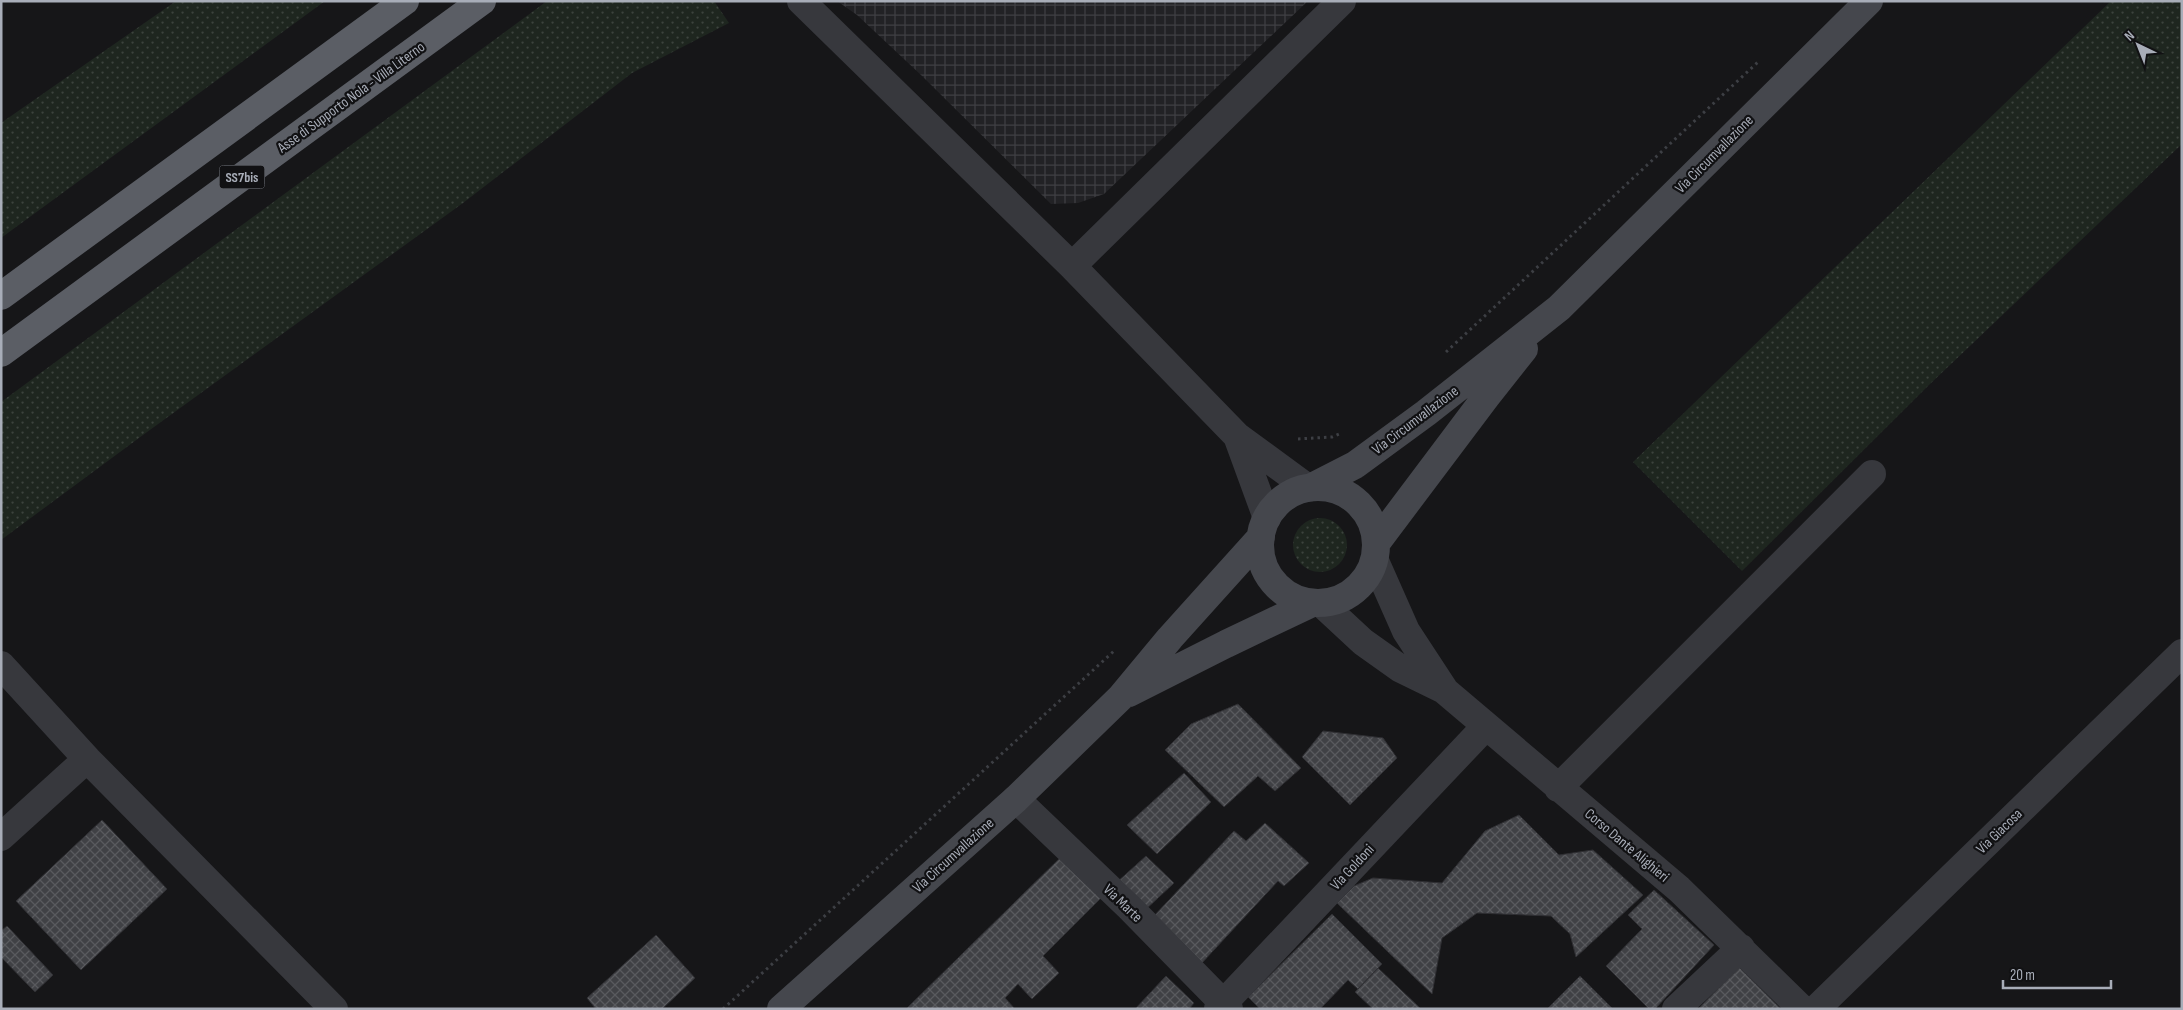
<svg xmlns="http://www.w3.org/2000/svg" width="2183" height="1010" font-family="'Sofia Sans Condensed',sans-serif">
<defs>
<pattern id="industrial-grid" width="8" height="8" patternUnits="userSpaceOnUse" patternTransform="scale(1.25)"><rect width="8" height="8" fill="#222225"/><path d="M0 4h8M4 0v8" fill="none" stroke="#3f3f43"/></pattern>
<pattern id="grass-dots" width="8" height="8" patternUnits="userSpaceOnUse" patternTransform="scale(1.25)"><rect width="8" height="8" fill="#1e261f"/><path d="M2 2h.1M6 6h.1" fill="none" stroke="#3c433d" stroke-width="1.8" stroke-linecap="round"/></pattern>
<pattern id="building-cross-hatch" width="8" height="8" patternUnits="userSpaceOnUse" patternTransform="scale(1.25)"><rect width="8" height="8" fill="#404145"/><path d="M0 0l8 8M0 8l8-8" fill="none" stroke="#595a5e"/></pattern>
</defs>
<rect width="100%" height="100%" fill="#161618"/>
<!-- industrial -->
<path fill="url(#industrial-grid)" d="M837,1H1308L1104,194L1078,203L1051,204L921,75L857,15Z"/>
<!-- grass -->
<path fill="url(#grass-dots)" d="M176,1H325L1,238V123Z
M547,1H714L729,23L632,73L463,203L143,435L1,540V402Z
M2111,1H2182V144L1930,384L1742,571L1633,462Z
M1293 545a27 27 0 1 1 54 0a27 27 0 1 1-54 0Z"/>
<!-- building -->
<path fill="url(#building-cross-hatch)" stroke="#303034" d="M1238,704L1301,768L1275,791L1258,776L1224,807L1165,750L1191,724Z
M1323,731L1383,738L1397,758L1350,805L1302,757Z
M1184,773L1211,802L1157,854L1127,825Z
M1519,815L1559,855L1593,850L1643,895L1576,957L1570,934L1551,916L1477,913L1442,938L1432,994L1337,903L1354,886L1373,878L1442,883L1485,831Z
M102,820L167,889L81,970L16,901Z
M1265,823L1309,863L1284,886L1278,881L1200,965L1153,917L1234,831L1246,841Z
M1063,855L1105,894L1043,956L1059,973L1032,999L1018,984L1005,998L1015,1009H906Z
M1146,856L1174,883L1144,911L1115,884Z
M1654,890L1714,945L1655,1009H1649L1606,966L1642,929L1628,915Z
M1332,914L1382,964L1358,989L1348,980L1320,1009H1260L1248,997Z
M7,926L53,975L35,992L1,957V931Z
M656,935L695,978L662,1009H596L587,998Z
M1739,967L1781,1009H1698Z
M1378,968L1421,1009H1373L1355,992Z
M1166,976L1194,1003L1189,1009H1135Z
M1580,976L1613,1009H1547Z"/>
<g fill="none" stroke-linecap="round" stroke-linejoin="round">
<!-- path -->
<path stroke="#3d3f44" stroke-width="3" stroke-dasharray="2.5 4" stroke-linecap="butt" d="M1446,352L1758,62
M1298,439L1332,437L1339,434
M723,1009L1114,651"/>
<!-- minor -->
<path stroke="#37383d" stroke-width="28" d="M801,1L1072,266L1237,436L1308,488
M1072,266L1342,1
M1237,436L1267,518
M1375,561L1406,631L1444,689
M1321,603L1363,642L1401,669L1444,690L1679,889L1802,1009
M1,665L87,759L334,1009
M1558,788L1872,474
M1016,799L1130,908L1229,1009
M1,837L87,759
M1218,1009L1486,726
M1676,1009L1741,948
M1816,1009L2182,653"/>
<!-- secondary -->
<path stroke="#45474d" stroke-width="28" d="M1260 545a58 58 0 1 1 116 0a58 58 0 1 1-116 0Z
M1312,487L1355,465L1426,413L1559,308L1869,1
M1377,542L1486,397L1524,349
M1129,693L1226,644L1312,603
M781,1009L1016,799L1121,697L1170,638L1261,537"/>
<!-- trunk -->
<path stroke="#5b5e65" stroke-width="28" d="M1,296L405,1
M1,353L482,1"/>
</g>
<g text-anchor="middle" stroke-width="4.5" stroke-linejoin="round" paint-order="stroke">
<!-- shield labels -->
<rect fill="#111113" stroke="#7b7e86" stroke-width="1" x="219.5" y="165.5" width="45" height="23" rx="4"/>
<g font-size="14" font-weight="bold" fill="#a8adb8">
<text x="242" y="182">SS7bis</text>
</g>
<!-- street labels -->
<g font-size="15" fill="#a8adb8" stroke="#111113">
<text transform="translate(351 97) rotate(-36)" y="5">Asse di Supporto Nola - Villa Literno</text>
<text transform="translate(1714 154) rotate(-45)" y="5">Via Circumvallazione</text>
<text transform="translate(1415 420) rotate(-37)" y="5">Via Circumvallazione</text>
<text transform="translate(1999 831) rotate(-44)" y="5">Via Giacosa</text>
<text transform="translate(1627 845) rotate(40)" y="5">Corso Dante Alighieri</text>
<text transform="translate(953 855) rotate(-42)" y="5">Via Circumvallazione</text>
<text transform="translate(1352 867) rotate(-47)" y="5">Via Goldoni</text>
<text transform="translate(1123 903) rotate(44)" y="5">Via Marte</text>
</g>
</g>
<!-- border -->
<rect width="2183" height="1010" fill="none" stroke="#a8adb8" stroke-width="5"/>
<!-- north arrow -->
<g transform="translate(2138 45) rotate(317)" stroke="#111113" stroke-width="4" paint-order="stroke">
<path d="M0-4L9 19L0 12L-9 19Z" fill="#a8adb8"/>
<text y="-8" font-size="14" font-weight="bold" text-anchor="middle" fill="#a8adb8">N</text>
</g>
<!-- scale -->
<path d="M2003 980v8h108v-8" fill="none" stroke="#a8adb8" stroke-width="2.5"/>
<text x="2010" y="980" font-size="15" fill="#a8adb8" stroke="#111113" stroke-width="4" paint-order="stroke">20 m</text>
</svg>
